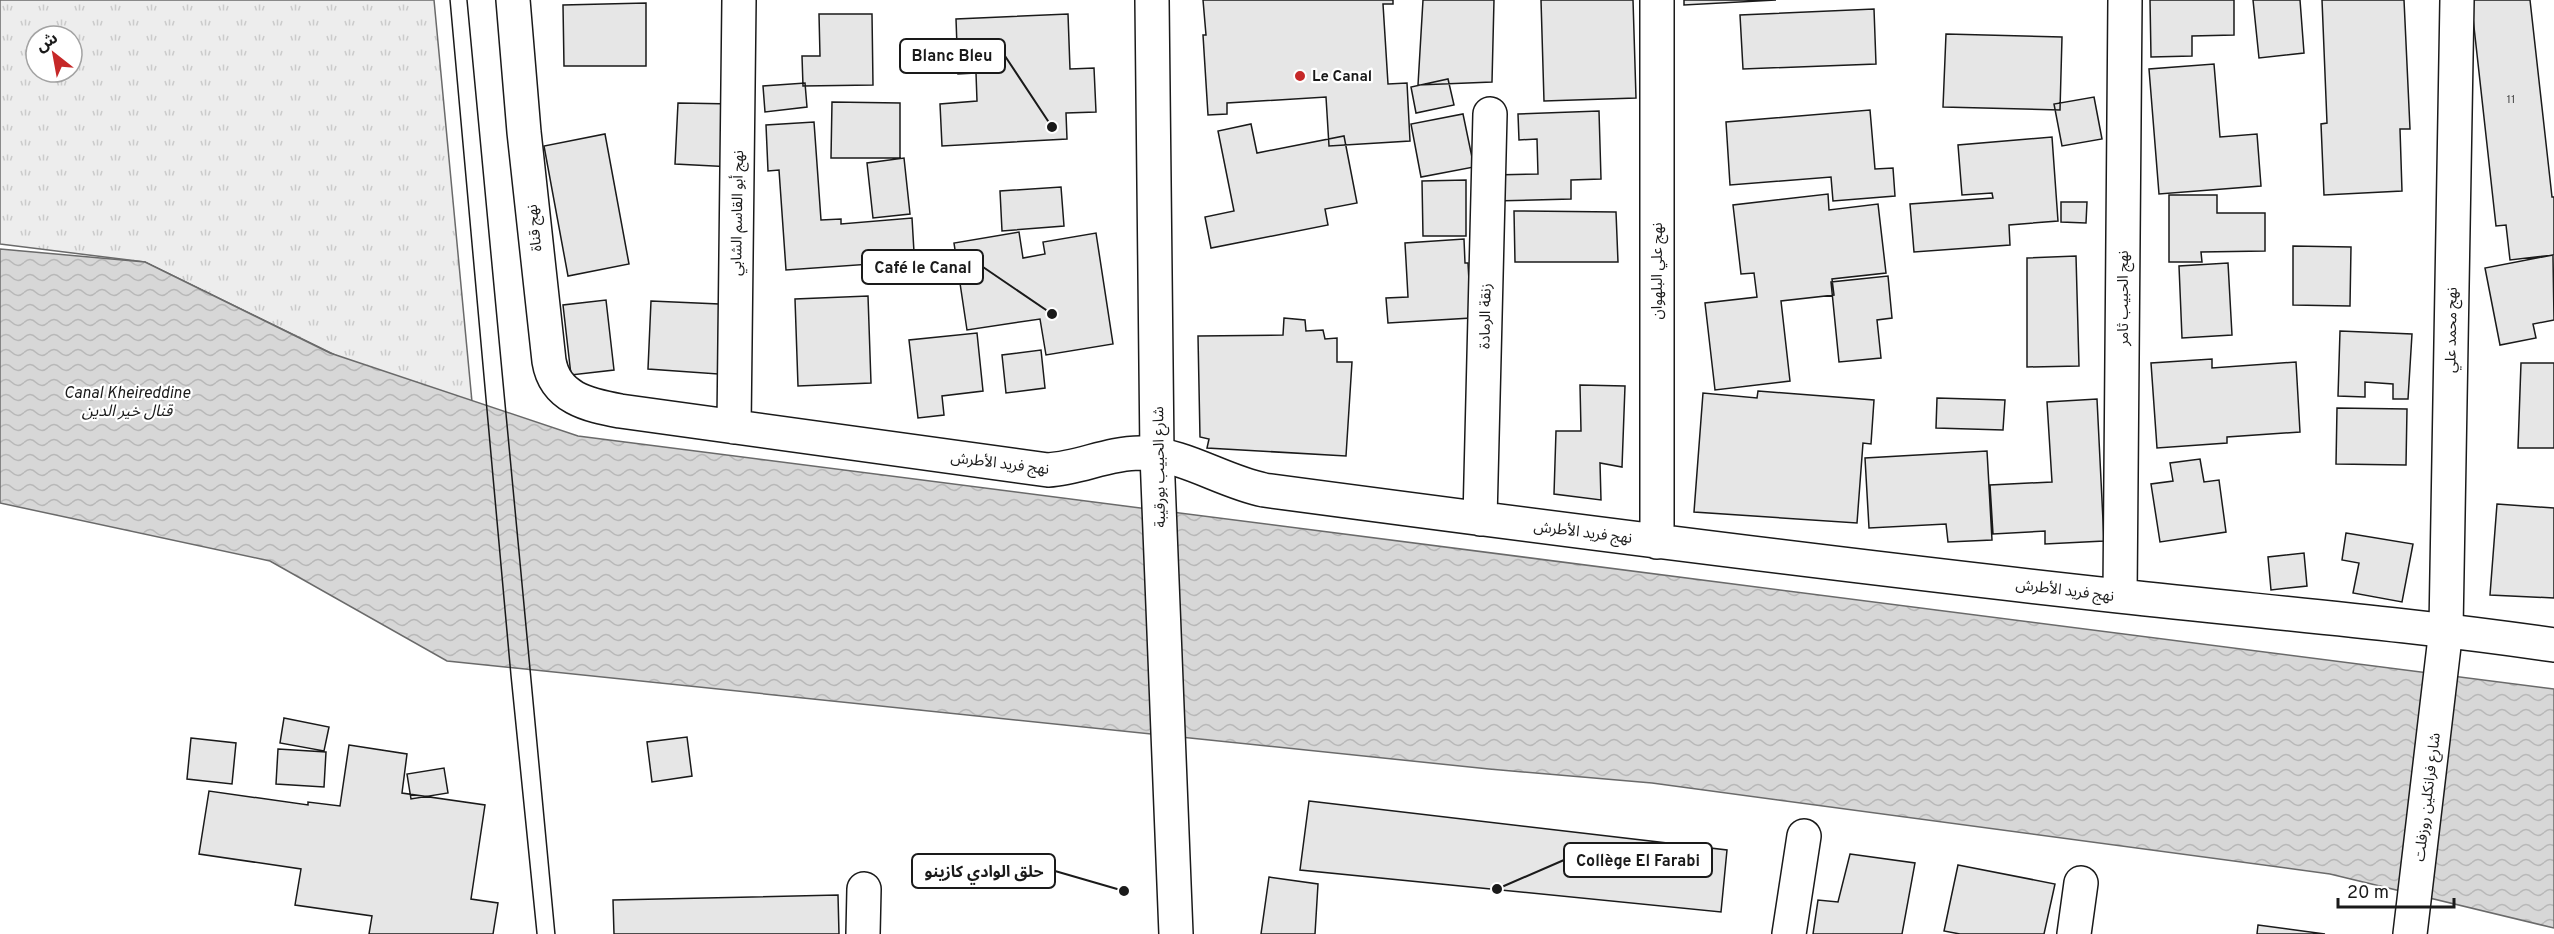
<svg xmlns="http://www.w3.org/2000/svg" width="2554" height="934" font-family="Overpass,'Noto Sans Arabic',sans-serif">
<defs>
<pattern id="grass-tufts" width="24" height="20" patternUnits="userSpaceOnUse" patternTransform="scale(1.5)"><rect width="24" height="20" fill="#ededed"/><path d="M3 7l-1-3M5 7V3M7 7l1-3M15 17l-1-3M17 17v-4M19 17l1-3" fill="none" stroke="#cbcbcb"/></pattern>
<pattern id="water-waves" width="16" height="10" patternUnits="userSpaceOnUse" patternTransform="scale(1.5)"><rect width="16" height="10" fill="#d7d7d7"/><path d="M0 5q4-4 8 0t8 0" fill="none" stroke="#b8b8b8"/></pattern>
</defs>
<rect width="100%" height="100%" fill="#fff"/>
<!-- grass -->
<path fill="url(#grass-tufts)" stroke="#6a6a6a" stroke-width="1.5" fill-rule="evenodd" d="M0,0H434L474,423L145,262L0,244ZM36,36H72V72H36Z"/>
<!-- water -->
<path fill="url(#water-waves)" stroke="#6a6a6a" stroke-width="1.5" d="M0,249L145,262L330,353L578,436L2554,689V928L2330,874L1652,783L1489,769L447,661L270,561L0,503Z"/>
<!-- building -->
<path fill="#e6e6e6" stroke="#1a1a1a" stroke-width="1.5" d="M1203,0H1393V4H1383L1388,84L1407,83L1410,141L1329,146L1326,97L1227,103V114L1208,115L1203,35H1206Z
M1423,0H1494L1492,82L1418,85Z
M1541,0H1633L1636,98L1544,101Z
M1684,0H1776L1684,5Z
M2150,0H2234V35L2192,36V56L2151,57Z
M2253,0H2300L2304,53L2259,58Z
M2322,0H2404L2410,129H2400L2402,191L2324,195L2321,124L2327,123Z
M2471,0H2530L2552,197H2554V255L2510,260L2506,225L2496,226Z
M646,3V66H564L563,5Z
M1874,9L1876,64L1743,69L1740,15Z
M819,14H872L873,85L803,86L802,56H820Z
M1068,14L1070,69L1094,68L1096,112L1066,113L1067,139L942,146L940,104L977,101L976,73L958,74L956,19Z
M1946,34L2062,37L2060,110L1943,107Z
M2214,64L2220,137L2257,134L2261,186L2159,194L2149,69Z
M1448,79L1454,105L1416,113L1411,87Z
M805,83L807,107L765,112L763,86Z
M2094,97L2102,139L2062,146L2054,104Z
M832,102L900,103V158H831Z
M678,103L734,104L733,167L675,164Z
M1870,110L1875,169L1893,168L1895,196L1833,201L1831,177L1730,185L1726,122Z
M1599,111L1601,179L1571,180V199L1493,201L1492,175L1538,174L1537,139L1519,140L1518,114Z
M1463,114L1474,167L1421,177L1411,124Z
M814,122L821,220L841,219V224L912,218L915,269L885,272V263L786,270L779,170L768,171L766,125Z
M1251,124L1257,153L1344,136L1357,203L1325,209L1328,225L1211,248L1205,217L1234,211L1218,131Z
M605,134L629,264L568,276L544,146Z
M2052,137L2058,221L2009,225L2010,245L1914,252L1910,204L1993,198L1992,193L1962,195L1958,145Z
M904,158L910,214L873,218L867,163Z
M1466,180V236H1423L1422,181Z
M1061,187L1064,226L1002,231L1000,191Z
M1828,194L1829,210L1878,204L1886,273L1832,279L1834,295L1781,301L1790,381L1715,390L1705,303L1757,297L1754,273L1741,274L1733,205Z
M2169,195H2217V213H2265V251L2201,252L2202,262H2169Z
M2061,202H2087L2086,223L2061,222Z
M1514,211L1616,212L1618,262H1515Z
M1019,232L1023,258L1045,254L1043,242L1096,233L1113,344L1046,355L1040,319L967,330L954,243Z
M1464,239L1465,263H1468L1471,318L1388,323L1386,298L1408,297L1405,243Z
M2293,246L2351,247L2350,306L2293,305Z
M2553,255L2554,320L2533,324L2536,338L2500,345L2485,268Z
M2076,256L2079,366L2027,367V258Z
M2228,263L2232,335L2182,338L2179,266Z
M1888,276L1892,318L1877,320L1881,358L1839,362L1831,282Z
M868,296L871,383L798,386L795,299Z
M606,300L614,370L571,375L563,305Z
M651,301L719,304L718,374L648,369Z
M1284,318L1305,320L1306,331L1323,330L1325,339L1337,338V362H1352L1346,456L1207,448L1209,439L1200,437L1198,336L1283,335Z
M2340,331L2412,334L2408,399H2393V384L2365,382V397L2338,396Z
M977,333L983,391L942,396L944,415L918,418L909,340Z
M1041,350L1045,388L1006,393L1002,355Z
M2212,359V368L2296,362L2300,432L2227,437V443L2157,448L2151,363Z
M2521,363H2554V448H2518Z
M1580,385L1625,386L1622,467L1600,463L1601,500L1554,494L1556,431H1581Z
M1758,391L1874,400L1871,444L1863,443L1857,523L1694,512L1703,393L1757,398Z
M1937,398L2005,400L2003,430L1936,428Z
M2097,399L2104,541L2045,544V531L1993,534L1990,485L2052,482L2047,402Z
M2337,408L2407,409L2406,465L2336,464Z
M1987,451L1992,540L1948,542L1946,524L1869,528L1865,458Z
M2200,459L2204,482L2219,480L2226,532L2160,542L2151,484L2173,481L2170,463Z
M2497,504L2554,508V598L2490,595Z
M2346,533L2413,544L2402,602L2353,593L2359,563L2342,560Z
M2304,553L2307,586L2271,590L2268,557Z
M284,718L329,727L324,751L280,743Z
M687,737L692,776L652,782L647,742Z
M191,738L236,743L232,784L187,779Z
M349,745L407,754L402,793L485,805L471,899L498,903L493,934H369L372,916L295,905L301,869L199,854L209,791L308,805V802L340,806Z
M278,749L326,752L324,787L276,784Z
M444,768L448,793L411,799L407,774Z
M1309,801L1727,850L1721,912L1300,870Z
M1850,854L1915,863L1902,934H1813L1818,900L1838,902Z
M1958,865L2055,884L2044,934H1960L1944,931Z
M1269,877L1318,884L1315,934H1261Z
M838,895L839,934H614L613,900Z
M2258,925L2325,934H2257Z"/>
<g fill="none" stroke-linecap="round" stroke-linejoin="round">
<defs>
<path id="street" d="M513,0L524,132L549,361C555,398 588,405 620,411L1048,470C1080,468 1108,453 1140,453C1185,454 1221,481 1264,490C1549,528 1834,565 2119,596C2264,612 2410,624 2554,645
M1657,0V542
M734,427L739,0
M1480,519L1490,114
M2120,596L2125,0
M863,934L864,889
M1789,934L1804,836
M2074,934L2081,883"/>
<path id="secondary" d="M1152,0L1157,455L1176,934
M2410,934L2446,629L2457,0"/>
</defs>
<!-- street casing -->
<use href="#street" stroke="#1a1a1a" stroke-width="36"/>
<!-- secondary casing -->
<use href="#secondary" stroke="#1a1a1a" stroke-width="36"/>
<!-- street -->
<use href="#street" stroke="#fff" stroke-width="33"/>
<!-- secondary -->
<use href="#secondary" stroke="#fff" stroke-width="33"/>
<!-- tram -->
<path stroke="#1a1a1a" stroke-width="1.5" d="M450,0L511,676L537,934
M467,0L555,934"/>
</g>
<!-- markers -->
<circle fill="#c62828" stroke="#fff" stroke-width="2" cx="1300" cy="76" r="6"/>
<g text-anchor="middle" stroke-width="4.5" stroke-linejoin="round" paint-order="stroke">
<!-- number labels -->
<g font-size="12" fill="#4d4d4d">
<text x="2511" y="103">11</text>
</g>
<!-- poi labels -->
<g font-size="15" font-weight="bold" fill="#1a1a1a" stroke="#fff" text-anchor="start">
<text x="1312" y="81">Le Canal</text>
</g>
<!-- street labels -->
<g font-size="15" fill="#1a1a1a" stroke="#fff">
<text transform="translate(737 213) rotate(-89)" y="5">نهج أبو القاسم الشابي</text>
<text transform="translate(534 228) rotate(-96)" y="5">نهج قناة</text>
<text transform="translate(1657 271) rotate(-90)" y="5">نهج علي البلهوان</text>
<text transform="translate(2123 298) rotate(-90)" y="5">نهج الحبيب ثامر</text>
<text transform="translate(1485 316) rotate(-89)" y="5">زنقة الرمادة</text>
<text transform="translate(2451 330) rotate(-89)" y="5">نهج محمد علي</text>
<text transform="translate(1000 463) rotate(7)" y="5">نهج فريد الأطرش</text>
<text transform="translate(1159 467) rotate(-91)" y="5">شارع الحبيب بورقيبة</text>
<text transform="translate(1583 532) rotate(7)" y="5">نهج فريد الأطرش</text>
<text transform="translate(2065 590) rotate(7)" y="5">نهج فريد الأطرش</text>
<text transform="translate(2427 797) rotate(-83)" y="5">شارع فرانكلين روزفلت</text>
</g>
<!-- water labels -->
<g font-size="16" font-style="italic" fill="#1a1a1a" stroke="#fff">
<text x="127" y="398">Canal Kheireddine<tspan x="127" dy="18">قنال خير الدين</tspan></text>
</g>
</g>
<!-- callouts -->
<path fill="none" stroke="#1a1a1a" stroke-width="2" d="M1052 127L1005 56M1052 314L983 267M1497 889L1564 860M1124 891L1055 871"/>
<g fill="#1a1a1a" stroke="#fff" stroke-width="2">
<circle cx="1052" cy="127" r="6"/>
<circle cx="1052" cy="314" r="6"/>
<circle cx="1497" cy="889" r="6"/>
<circle cx="1124" cy="891" r="6"/>
</g>
<g fill="#fff" stroke="#1a1a1a" stroke-width="2">
<rect x="900" y="39" width="105" height="34" rx="6"/>
<rect x="862" y="250" width="121" height="34" rx="6"/>
<rect x="1564" y="843" width="148" height="34" rx="6"/>
<rect x="912" y="854" width="143" height="34" rx="6"/>
</g>
<g font-size="16" text-anchor="middle" font-weight="bold" fill="#1a1a1a">
<text x="952" y="61">Blanc Bleu</text>
<text x="923" y="273">Café le Canal</text>
<text x="1638" y="866">Collège El Farabi</text>
<text x="984" y="877">حلق الوادي كازينو</text>
</g>
<!-- north arrow -->
<g transform="translate(54 54) rotate(329)"><circle r="28" fill="#ffffff" stroke="#a3a3a3" stroke-width="1.5"/>
<path d="M0-4.5L10 22L0 15L-10 22Z" fill="#c62828"/>
<text y="-9" font-size="16" font-weight="bold" text-anchor="middle" fill="#1a1a1a">ش</text>
</g>
<!-- scale -->
<path d="M2338 898v9h116v-9" fill="none" stroke="#1a1a1a" stroke-width="3"/>
<text x="2347" y="898" font-size="18" fill="#1a1a1a" stroke="#ffffff" stroke-width="4.5" paint-order="stroke">20 m</text>
</svg>
